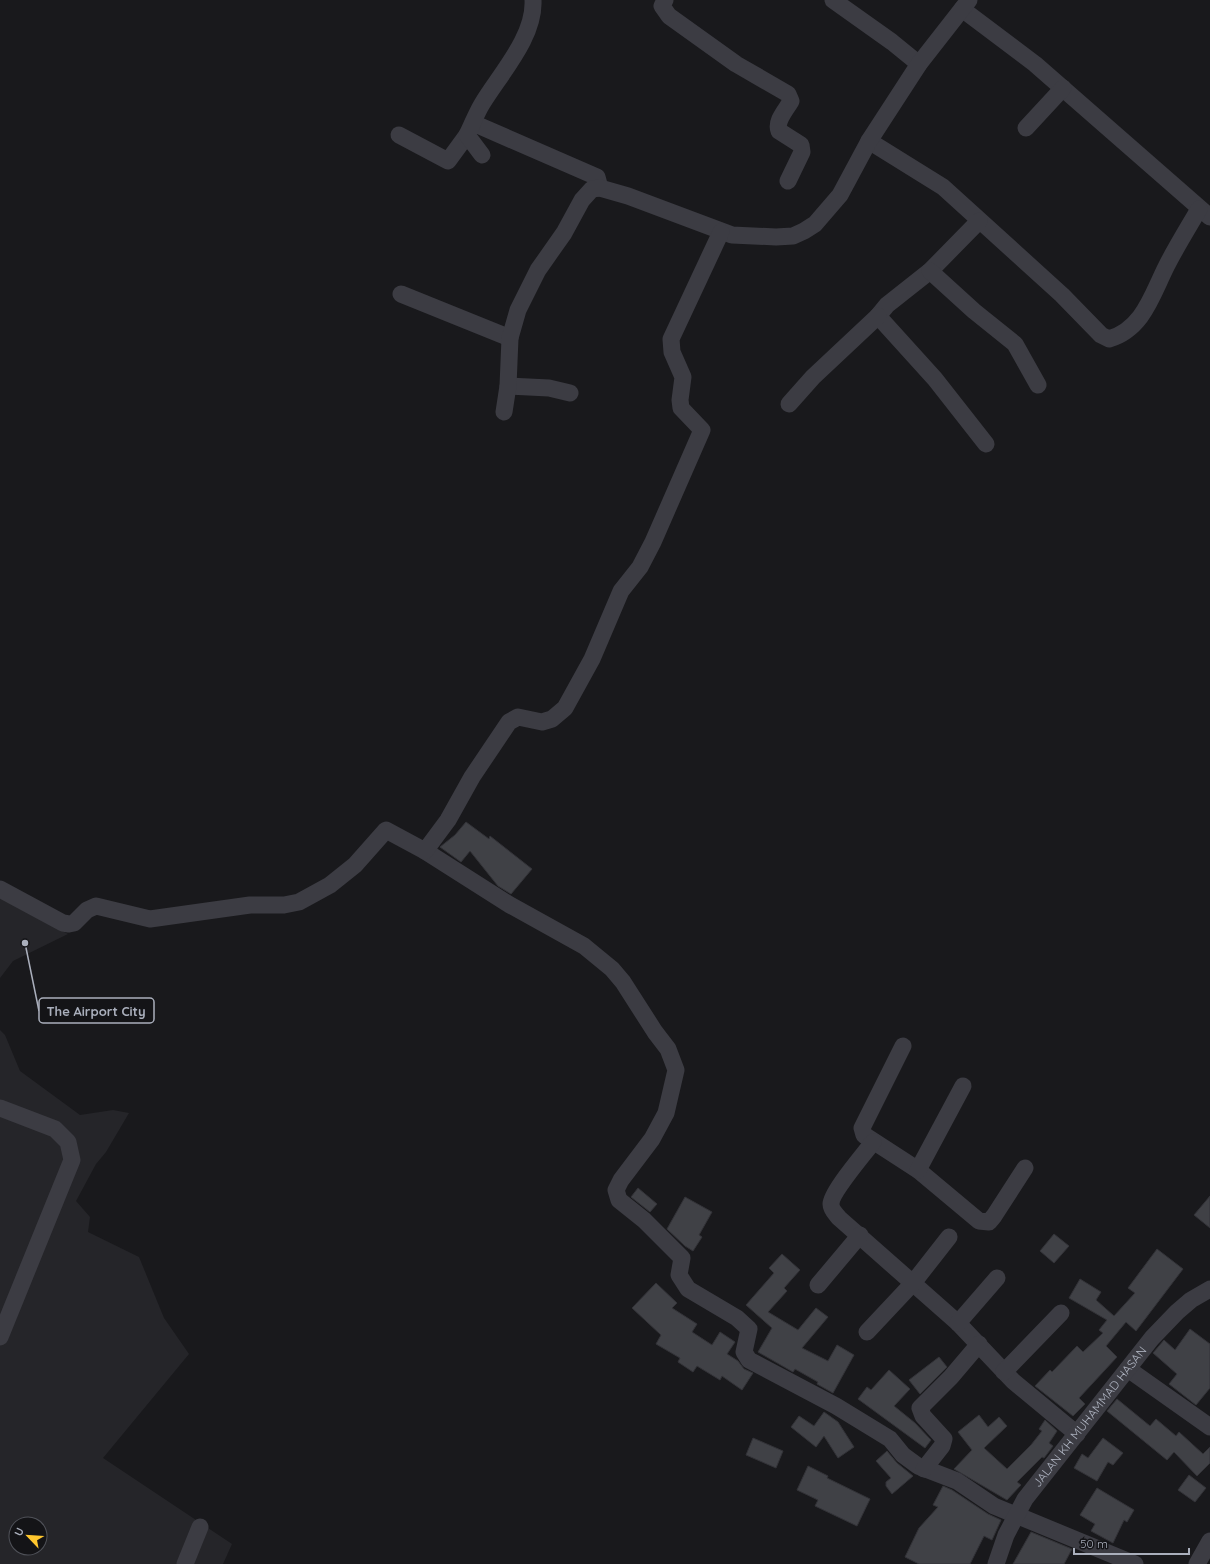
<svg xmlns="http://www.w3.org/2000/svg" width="1210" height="1564" font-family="Quicksand,sans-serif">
<rect width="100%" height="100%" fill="#19191c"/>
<!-- built -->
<path fill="#252529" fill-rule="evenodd" d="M0,898L68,934L13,961L0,978Z
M0,1030L5,1035L20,1071L80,1115L113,1110L129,1113L106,1152L96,1164L76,1201L90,1217L88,1232L139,1257L164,1318L189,1354L103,1458L232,1544L223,1564H0ZM16,1524H40V1548H16Z"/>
<!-- building -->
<path fill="#404146" stroke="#333338" d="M466,822L489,839L490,836L532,869L511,894L498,886L470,851L461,862L440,847L455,835Z
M638,1188L657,1204L650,1212L631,1197Z
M1210,1196V1228L1194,1215Z
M685,1197L712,1212L699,1235L702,1237L693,1251L685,1246L667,1229Z
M1054,1234L1069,1246L1054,1263L1040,1251Z
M1157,1249L1183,1269L1136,1331L1126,1322L1106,1346L1117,1357L1079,1398L1085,1404L1073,1416L1035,1386L1050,1370L1052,1372L1077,1346L1083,1352L1103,1333L1099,1330L1107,1320L1069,1298L1080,1279L1101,1292L1096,1300L1114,1316L1135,1293L1128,1288Z
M782,1254L800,1270L784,1288L787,1291L768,1312L798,1330L816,1308L828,1317L802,1348L828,1361L837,1345L854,1355L833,1393L817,1384L818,1382L795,1369L793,1372L758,1352L772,1328L746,1305L774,1273L769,1268Z
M656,1283L677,1303L672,1308L697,1324L692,1332L712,1345L720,1332L735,1342L727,1354L738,1361L744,1369L753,1373L742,1390L722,1376L720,1380L697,1366L693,1372L678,1362L680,1358L656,1344L661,1335L632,1308Z
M1190,1329L1210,1344V1388L1196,1405L1169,1384L1177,1374L1153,1353L1164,1340L1175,1350Z
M939,1357L947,1367L920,1394L909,1380Z
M889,1370L910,1389L894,1406L915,1423L931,1440L925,1448L858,1399L867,1387L871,1390Z
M1117,1399L1150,1426L1156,1419L1176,1436L1179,1432L1203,1454L1210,1447V1463L1197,1476L1174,1452L1167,1460L1107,1411Z
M824,1412L838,1422L854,1447L838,1458L824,1436L816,1447L791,1427L799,1416L814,1426Z
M979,1415L988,1427L999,1417L1007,1426L984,1448L1007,1469L1031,1445L1042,1431L1039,1429L1045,1420L1057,1431L1049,1443L1053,1446L1044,1458L1042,1457L1017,1482L1021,1485L1007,1500L954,1469L972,1450L958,1432Z
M753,1438L783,1451L776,1468L746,1455Z
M1103,1438L1123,1453L1113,1465L1108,1462L1097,1481L1074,1468L1082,1454L1088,1458Z
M887,1451L897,1463L913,1476L892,1494L886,1486V1482L891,1478L876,1461Z
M808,1466L828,1476L827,1478L870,1499L857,1526L815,1506L818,1500L797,1490Z
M1189,1475L1206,1488L1195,1502L1178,1490Z
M943,1486L952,1490L988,1514L1001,1520L992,1540L984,1536L970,1564H919L905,1557L919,1528L938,1507L933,1505Z
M1097,1488L1134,1510L1127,1522L1124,1520L1113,1543L1091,1531L1095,1524L1080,1515Z
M1031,1532L1072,1549L1064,1564H1013Z"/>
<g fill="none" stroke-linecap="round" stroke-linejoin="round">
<!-- minor -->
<g stroke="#3c3c43" stroke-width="17">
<path d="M665,0L662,6L669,16L736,64L788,94L791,101C786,110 775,121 779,131L801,145L802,152L788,181"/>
<path d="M833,0L892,42L919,64"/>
<path d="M962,9L1035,64L1210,217"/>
<path d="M473,123L597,177L600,188"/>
<path d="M1026,128L1063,88"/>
<path d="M399,135L448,161L467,135"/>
<path d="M869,141L943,187L1062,295L1101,335L1109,339C1143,329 1152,295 1166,267C1176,247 1188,228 1199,209"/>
<path d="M482,155L467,135C472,125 476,114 482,104C500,74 535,37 533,0"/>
<path d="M979,221L930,271L887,305L878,316L935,379L986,444"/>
<path d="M930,271L974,311L1015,344L1038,385"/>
<path d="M401,294L510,338"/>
<path d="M508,386L549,388L570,393"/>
<path d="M789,404L813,377L878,316"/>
<path d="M504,412L508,386L510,338L518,310L538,270L564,233L582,200L592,189L600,188L628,196L732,235L776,237L793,236L804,231L815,224L840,195L869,141L919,64L969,0"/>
<path d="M425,851L510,905L584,946L612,969L623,982L655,1032L668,1049L676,1070L666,1113L652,1139L621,1180L616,1190L619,1200L644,1220L682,1258L679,1275L688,1289L737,1318L749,1329L744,1352L749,1360L836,1406L890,1439L903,1455L918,1466L957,1481L994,1506L1135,1564"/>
<path d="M0,889L63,923L69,924L74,923L87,910L96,906L150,919L250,905H284L299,902L330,885L355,865L386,830L425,851L448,820L472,777L509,722L518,717L542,722L552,719L565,708L592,659L621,591L640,567L653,542L702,430L681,408L680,400L683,377L672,352L671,339L721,232"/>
<path d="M903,1046L862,1128L864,1135L918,1170L979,1221L989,1222L994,1216L1025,1168"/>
<path d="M0,1108L55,1129L68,1142L72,1160L0,1337"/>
<path d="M873,1142C865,1153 831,1192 831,1204C831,1210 836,1214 839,1218L958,1323L1013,1381L1077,1434"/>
<path d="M918,1170L963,1086"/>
<path d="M818,1285L860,1235"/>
<path d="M958,1323L997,1278"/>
<path d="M867,1332L913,1283L949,1237"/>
<path d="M1128,1369L1210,1427"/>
<path d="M1004,1372L1061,1313"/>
<path d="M924,1469L942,1446L944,1439L923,1416L920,1408L951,1377L979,1344"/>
<path d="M185,1564L200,1527"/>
<path id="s1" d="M996,1564L1006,1535L1025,1499L1152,1338L1177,1312L1191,1300L1210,1289"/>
<path d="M1197,1564L1210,1541"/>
</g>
</g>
<g text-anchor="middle" stroke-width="3" stroke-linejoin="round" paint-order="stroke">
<!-- street labels -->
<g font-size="12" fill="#aaafbc" stroke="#141417">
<text dy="4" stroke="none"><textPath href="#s1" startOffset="176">JALAN KH MUHAMMAD HASAN</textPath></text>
</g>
</g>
<!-- callouts -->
<path fill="none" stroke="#aaafbc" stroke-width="1.5" d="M25 943L39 1011"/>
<circle fill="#aaafbc" stroke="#141417" stroke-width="1.5" cx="25" cy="943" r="4"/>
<rect fill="#141417" stroke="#aaafbc" stroke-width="1.5" x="39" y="998" width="115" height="25" rx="4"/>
<g font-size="13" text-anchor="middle" font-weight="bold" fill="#aaafbc">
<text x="96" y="1016">The Airport City</text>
</g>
<!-- north arrow -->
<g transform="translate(28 1536) rotate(295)"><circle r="19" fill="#141417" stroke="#505259"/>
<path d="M0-3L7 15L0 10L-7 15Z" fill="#ffc72e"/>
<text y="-6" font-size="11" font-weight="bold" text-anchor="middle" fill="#aaafbc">U</text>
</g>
<!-- scale -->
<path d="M1074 1548v6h115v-6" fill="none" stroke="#aaafbc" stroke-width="2"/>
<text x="1080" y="1548" font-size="12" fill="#aaafbc" stroke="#141417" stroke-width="3" paint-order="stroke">50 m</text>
</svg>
